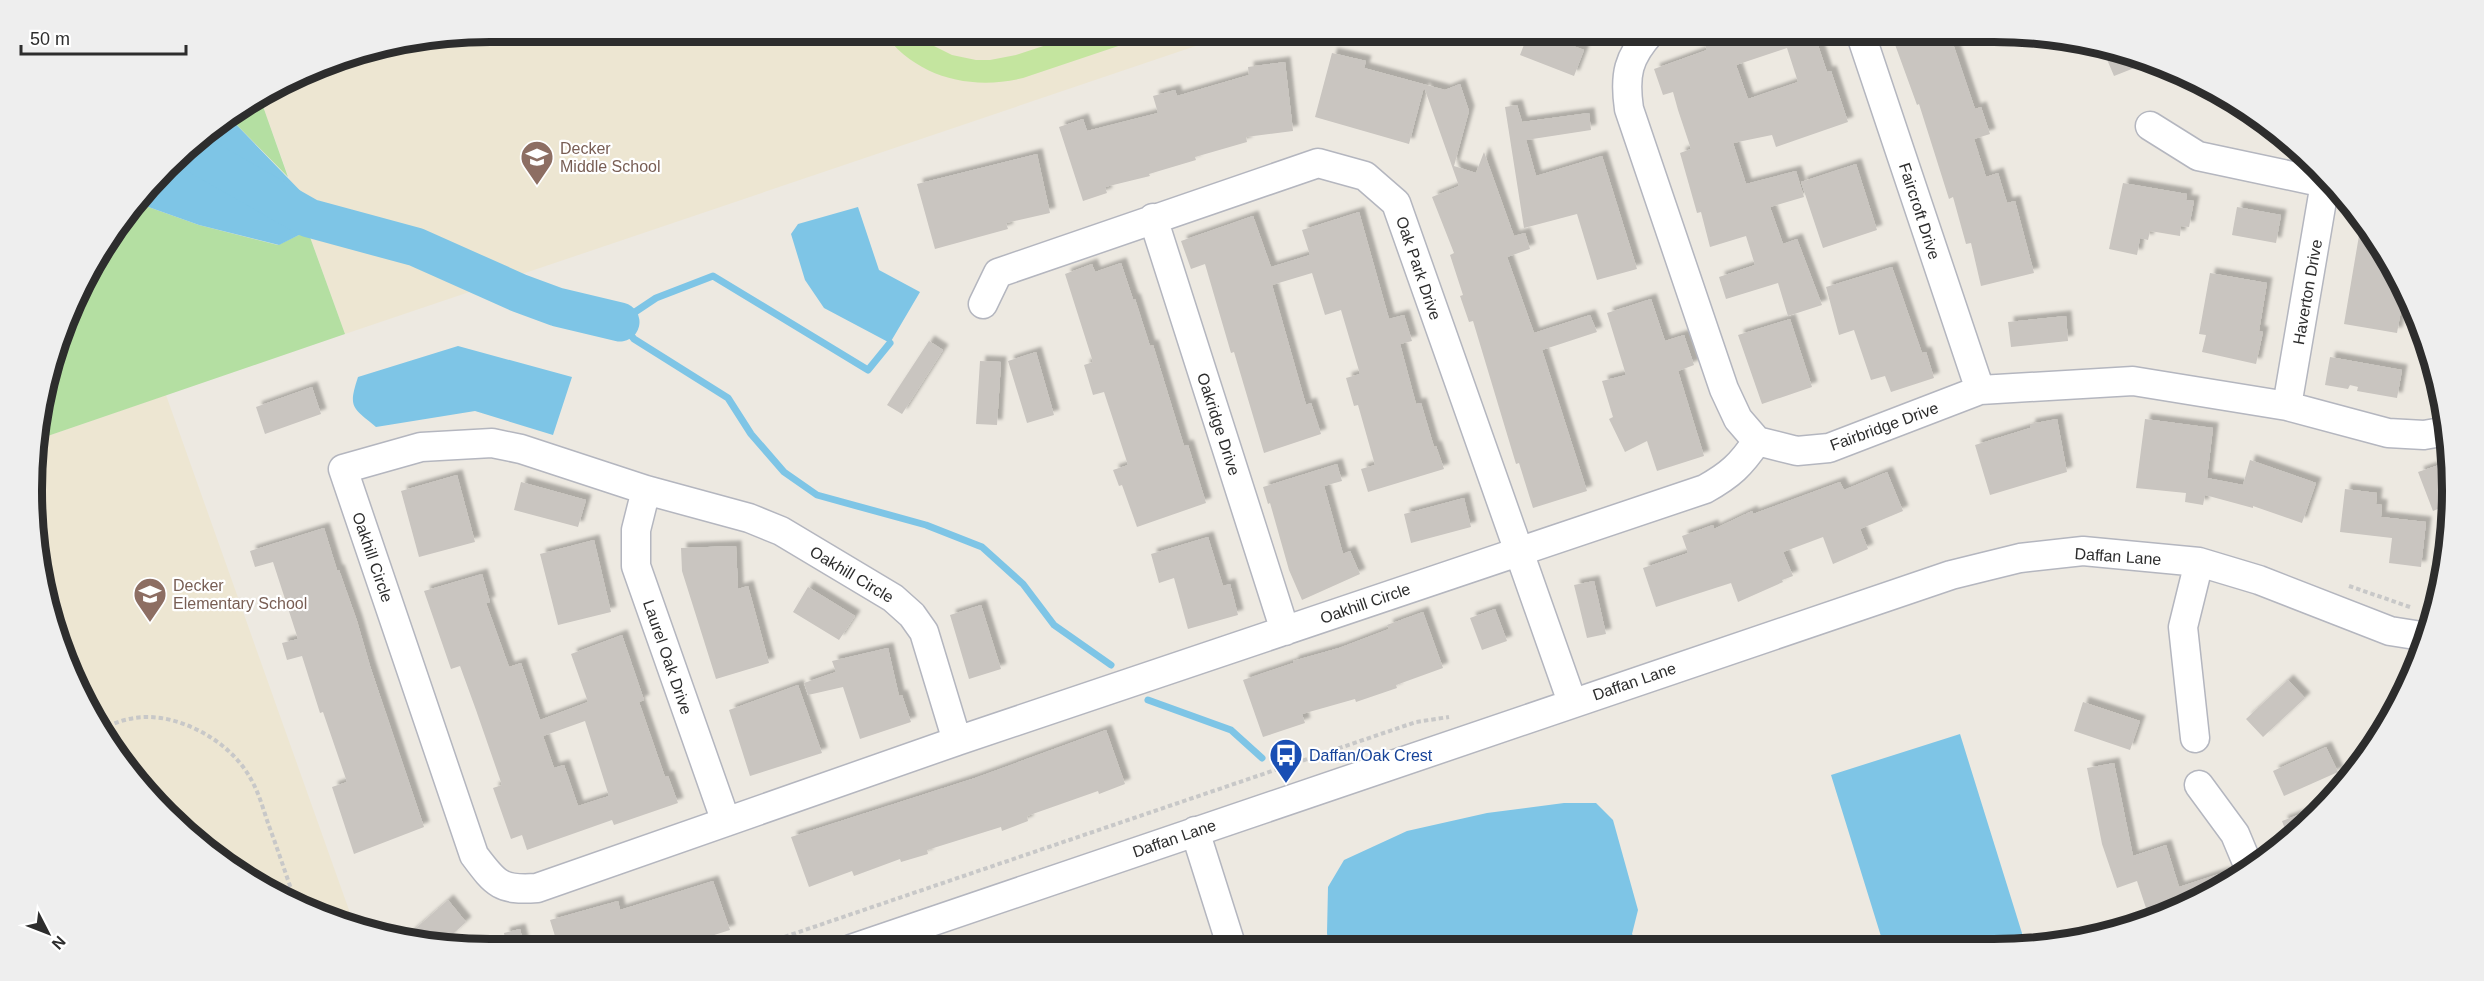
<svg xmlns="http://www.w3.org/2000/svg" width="2484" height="981" font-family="Helvetica,sans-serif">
<defs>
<filter id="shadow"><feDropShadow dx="5.5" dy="-5.5" stdDeviation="1.5" flood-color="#0004"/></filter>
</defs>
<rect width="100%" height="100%" fill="#ede9e1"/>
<!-- education -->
<path fill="#ede6d2" d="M491,32H1237L345,334L259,95L343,56Z
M166,395L355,927L343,925L211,854L109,745L66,666L40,580L36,440Z"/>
<!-- green -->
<path fill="#b4dfa2" d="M259,95L288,177L228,116Z
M140,204L199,225L278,245L303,233L306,226L345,334L36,440L35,430L56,343L93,261Z"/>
<!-- pitch -->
<path fill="#c4e59f" d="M883,32H913L930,44L952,55L976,60H990L1016,55L1086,32H1160L1023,78C970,91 915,77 883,32Z"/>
<!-- water -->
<path fill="#7ec5e6" d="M228,116L314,205L303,233L279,245L199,225L140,204L188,145Z
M858,207L879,270L920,292L890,343L824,308L805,280L791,234L798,224Z
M458,346L572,377L553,435L475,411L376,427C352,407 348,408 358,377Z
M1960,734L2026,946H1884L1831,775Z
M1564,803H1596L1613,820L1638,910L1632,934L1641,947H1329L1327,933L1328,887L1344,860L1407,831L1487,813Z"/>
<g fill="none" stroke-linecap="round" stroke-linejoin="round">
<!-- stream -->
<path stroke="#7ec5e6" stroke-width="7" d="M890,343L868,370L713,276L656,298L620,322L634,339L728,398L751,434L784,472L817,495L926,525L982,547L1023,584L1054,625L1111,665
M1148,700L1231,730L1262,758"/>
<!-- river -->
<path stroke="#7ec5e6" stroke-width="39" d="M186,148L309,218L416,247L519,293L557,307L620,322"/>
</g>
<!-- building -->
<path fill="#c9c5c0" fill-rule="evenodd" filter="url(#shadow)" d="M1529,32H1535L1584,50L1574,76L1520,55Z
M1743,32H1827V35L1816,39L1827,72L1831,71L1848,122L1776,147L1772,135L1733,143L1746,184L1796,171L1804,197L1770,207L1783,244L1797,239L1822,305L1788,316L1778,283L1726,299L1719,277L1755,265L1746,236L1710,247L1701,212L1697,213L1680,153L1691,149L1678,110L1673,92L1663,95L1654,69L1707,50L1705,45ZM1787,48L1798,82L1748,99L1736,65Z
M1918,32H1949L1975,109L1981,107L1990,134L1974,139L1986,177L1998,173L2007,203L2015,201L2034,273L1981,286L1971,243L1966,244L1953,197L1949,199L1919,104L1917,105L1893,39Z
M2103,50L2141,56L2152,61L2114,76Z
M1332,53L1366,61L1364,68L1445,90L1460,84L1469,111L1454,166L1476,173L1484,152L1514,236L1525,233L1530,249L1507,257L1534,333L1590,315L1597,332L1542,350L1587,491L1533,508L1519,463L1516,464L1473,321L1469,322L1460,296L1463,295L1450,255L1454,253L1432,197L1459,186L1424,87L1409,144L1315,117Z
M1285,62L1293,131L1246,137L1247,142L1195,157L1196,160L1149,174L1150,176L1105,187L1107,193L1083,201L1059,127L1083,119L1087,131L1158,113L1153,96L1175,90L1177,96L1249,75L1248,67Z
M1517,105L1522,122L1589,113L1591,130L1526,140L1536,176L1602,156L1637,269L1597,280L1577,214L1524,228L1505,107Z
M1037,154L1050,213L1006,223L1008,229L935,249L917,184Z
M1856,164L1877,230L1823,248L1801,182Z
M2123,183L2187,194L2186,200L2194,201L2189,227L2181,226L2180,236L2150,231L2148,240L2140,238L2137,255L2109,249Z
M2237,207L2281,215L2276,243L2232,235Z
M1359,212L1389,319L1404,315L1412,341L1400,344L1416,404L1421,403L1434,447L1436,446L1444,469L1368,492L1361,469L1375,465L1358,405L1354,406L1346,378L1360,374L1341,310L1325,315L1312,273L1272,285L1306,405L1311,403L1321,434L1264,453L1234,352L1231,353L1205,264L1191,269L1181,241L1253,216L1271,267L1310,255L1302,230Z
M2362,218L2405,287L2397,333L2344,324Z
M1121,263L1133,299H1135L1150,346L1153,345L1184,446L1188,445L1206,503L1137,527L1122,485L1119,486L1113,470L1128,465L1104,392L1093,395L1084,365L1093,362L1065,274L1092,264L1095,272Z
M1892,267L1922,353L1926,352L1934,378L1891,392L1885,376L1871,380L1854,330L1839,335L1826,287Z
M2210,273L2267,283L2259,331L2263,332L2256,364L2202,352L2206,335L2199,334Z
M1651,299L1665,341L1684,335L1694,365L1678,371L1704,456L1657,471L1647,441L1625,452L1609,419L1613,417L1602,381L1626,375L1607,313Z
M2066,316L2068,341L2011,347L2008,322Z
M1790,319L1812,387L1762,404L1738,335Z
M929,341L943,350L902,414L887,405Z
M1036,352L1054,415L1027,423L1008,361Z
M2330,357L2402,370L2397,398L2357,391L2358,387L2350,385L2348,389L2325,385Z
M980,361L1001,362L997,425L976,424Z
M312,387L321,414L265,434L256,407Z
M2057,419L2067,472L1990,495L1975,445L2030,428V424Z
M2145,419L2213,428L2207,478L2243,485L2250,460L2316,483L2302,523L2253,506V508L2205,495L2203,505L2185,502L2186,493L2136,488Z
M2445,463L2451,480L2450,504L2433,511L2418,472Z
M1337,464L1342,481L1324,486L1343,554L1350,551L1360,574L1302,600L1289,570L1270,503L1268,504L1263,487Z
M1887,472L1903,511L1860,529L1868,549L1833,564L1823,537L1783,552L1793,576L1782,580L1783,582L1738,602L1731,583L1656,607L1643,568L1688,553L1682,536L1713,525L1714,529L1752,511L1753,514L1840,482L1844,490Z
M457,475L475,542L419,557L401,491Z
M521,482L586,500L578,527L514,510Z
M2345,489L2377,493L2376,504L2382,505L2381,517L2426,522L2421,567L2389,563L2392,538L2340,532Z
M1464,498L1471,527L1411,543L1404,514Z
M324,528L337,570H339L357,621L370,666L424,827L354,854L332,787L347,782L323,712L320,713L302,656L287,660L282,643L298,639L273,562L255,567L250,551Z
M1208,537L1223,586L1230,584L1238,615L1188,629L1174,578L1159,583L1151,554Z
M594,540L611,612L558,625L540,554Z
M736,546L738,589L748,586L769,663L716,679L682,571L681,548Z
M482,574L490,602L486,603L509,667L521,663L540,720L588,702L571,654L622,635L644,700L639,702L665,777L668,776L678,803L614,825L612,820L527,850L522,835L511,839L493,788L502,785L476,710L460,666L451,669L424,591ZM585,721L609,796L578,806L564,765L554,768L543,736Z
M1594,581L1606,634L1587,638L1574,585Z
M808,587L855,616L839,640L793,612Z
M981,605L1001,669L969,679L950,615Z
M1495,609L1507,641L1482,650L1470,618Z
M1423,612L1443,668L1396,685L1397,688L1356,702L1355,699L1302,714L1305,723L1263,737L1243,680L1293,663V661L1339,648L1389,629L1387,625Z
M888,648L899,696L902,695L911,722L860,739L843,687L808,695L804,683L836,672L832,661Z
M2288,680L2305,698L2263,737L2246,719Z
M798,685L822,753L750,776L729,710Z
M2083,702L2140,721L2130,750L2074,731Z
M1106,730L1125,784L1099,794L1098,791L1027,816L1028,821L1002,831L1001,827L927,850L928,854L901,862L900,859L854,876L852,871L809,887L791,837L975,778Z
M2326,747L2338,772L2284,796L2273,771Z
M2114,763L2133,856L2166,845L2179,887L2225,872L2228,878L2169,914L2150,920L2137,881L2117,888L2102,844L2087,768Z
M2322,806L2296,836L2289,840L2282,821Z
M713,881L730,930L670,949H559L550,920L618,901L620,910Z
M448,900L466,922L444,942L407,936Z
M520,929L525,949H507L504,933Z"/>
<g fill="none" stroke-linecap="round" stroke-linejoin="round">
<defs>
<path id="minor" d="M1651,32C1628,57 1624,75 1629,109L1724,389L1738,419L1757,441L1797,451L1829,448L1980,390L2133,381L2287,406L2388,433L2424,435L2447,431
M1860,32L1980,390
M2150,126L2198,156L2325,183
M1153,218L1285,631
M983,304L998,273L1318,163L1365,176L1396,203L1572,702
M2287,406L2326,177
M646,490L636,530V566L726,822
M2195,738L2183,627L2199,562
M957,741L537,888C500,891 495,883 474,855L343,469L421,447L492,443L521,449L646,490L749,518L781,531L893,598L912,615L924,632L957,741L1705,489C1730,475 1741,465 1757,441
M2199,785L2235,834L2248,865
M1195,831L1232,948
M851,949L1951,575L2020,558L2083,551L2199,562L2259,580L2390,631L2428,637"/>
</defs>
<!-- minor casing -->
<use href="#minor" stroke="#b4b6bf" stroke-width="31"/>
<!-- path -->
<path stroke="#c8c8c8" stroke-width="4" stroke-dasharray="4.5 3" stroke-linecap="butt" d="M2349,586L2410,607
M101,730C123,717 147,714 171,720C205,729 237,751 253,783C260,796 264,812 269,826C278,850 286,875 295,900
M749,949L1416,722L1449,717"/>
<!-- minor -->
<use href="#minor" stroke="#fff" stroke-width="28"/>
</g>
<!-- icons -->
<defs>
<symbol id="school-pin" viewBox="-11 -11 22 30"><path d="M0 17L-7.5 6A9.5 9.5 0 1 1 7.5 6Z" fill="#8d6e63" stroke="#fff"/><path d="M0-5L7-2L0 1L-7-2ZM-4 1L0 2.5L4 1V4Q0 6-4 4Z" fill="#fff"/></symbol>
<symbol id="bus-pin" viewBox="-11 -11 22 30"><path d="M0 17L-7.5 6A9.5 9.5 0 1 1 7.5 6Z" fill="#1a4fb4" stroke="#fff"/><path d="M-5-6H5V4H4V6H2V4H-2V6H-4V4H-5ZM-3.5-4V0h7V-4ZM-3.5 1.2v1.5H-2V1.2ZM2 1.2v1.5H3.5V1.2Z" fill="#fff"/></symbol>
</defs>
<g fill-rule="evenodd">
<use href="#school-pin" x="518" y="138" width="38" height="52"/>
<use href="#school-pin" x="131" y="575" width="38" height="52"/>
<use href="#bus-pin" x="1267" y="736" width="38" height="52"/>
</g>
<g text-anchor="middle" stroke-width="4.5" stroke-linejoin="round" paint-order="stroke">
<!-- education labels -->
<g font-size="16" fill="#785e54" stroke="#fff" text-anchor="start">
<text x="560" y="154">Decker<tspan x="560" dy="18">Middle School</tspan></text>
<text x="173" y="591">Decker<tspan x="173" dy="18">Elementary School</tspan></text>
</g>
<!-- street labels -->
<g font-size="16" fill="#2d2d2d" stroke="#fff">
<text transform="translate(1920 211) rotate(72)" y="6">Faircroft Drive</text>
<text transform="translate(1419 268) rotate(71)" y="6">Oak Park Drive</text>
<text transform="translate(2307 292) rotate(-80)" y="6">Haverton Drive</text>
<text transform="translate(1219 424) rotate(72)" y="6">Oakridge Drive</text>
<text transform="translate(1884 426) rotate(-20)" y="6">Fairbridge Drive</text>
<text transform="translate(2118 556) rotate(4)" y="6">Daffan Lane</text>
<text transform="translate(373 557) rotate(71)" y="6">Oakhill Circle</text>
<text transform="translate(852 574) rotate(31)" y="6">Oakhill Circle</text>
<text transform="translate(1365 603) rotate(-19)" y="6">Oakhill Circle</text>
<text transform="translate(668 657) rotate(71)" y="6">Laurel Oak Drive</text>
<text transform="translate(1634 681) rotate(-19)" y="6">Daffan Lane</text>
<text transform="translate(1174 838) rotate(-19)" y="6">Daffan Lane</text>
</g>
<!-- transit labels -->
<g font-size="16" fill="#164399" stroke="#fff" text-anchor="start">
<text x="1309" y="761">Daffan/Oak Crest</text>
</g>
</g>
<!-- crop -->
<path d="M0 0H2484V981H0ZM490 42H1994A448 448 0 0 1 2442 490V491A448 448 0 0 1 1994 939H490A448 448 0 0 1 42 491V490A448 448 0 0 1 490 42Z" fill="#eee" fill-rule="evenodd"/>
<path fill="none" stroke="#2d2d2d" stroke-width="8" d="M490 42H1994A448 448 0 0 1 2442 490V491A448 448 0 0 1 1994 939H490A448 448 0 0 1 42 491V490A448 448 0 0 1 490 42Z"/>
<!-- north arrow -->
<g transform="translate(48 933) rotate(132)" stroke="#ffffff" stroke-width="4.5" paint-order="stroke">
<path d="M0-4.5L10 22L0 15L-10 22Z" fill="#2d2d2d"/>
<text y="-9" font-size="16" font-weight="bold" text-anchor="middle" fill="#2d2d2d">N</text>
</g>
<!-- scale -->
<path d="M21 45v9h165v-9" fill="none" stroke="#2d2d2d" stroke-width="3"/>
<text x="30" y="45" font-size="18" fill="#2d2d2d" stroke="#ffffff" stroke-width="4.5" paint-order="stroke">50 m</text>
</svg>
